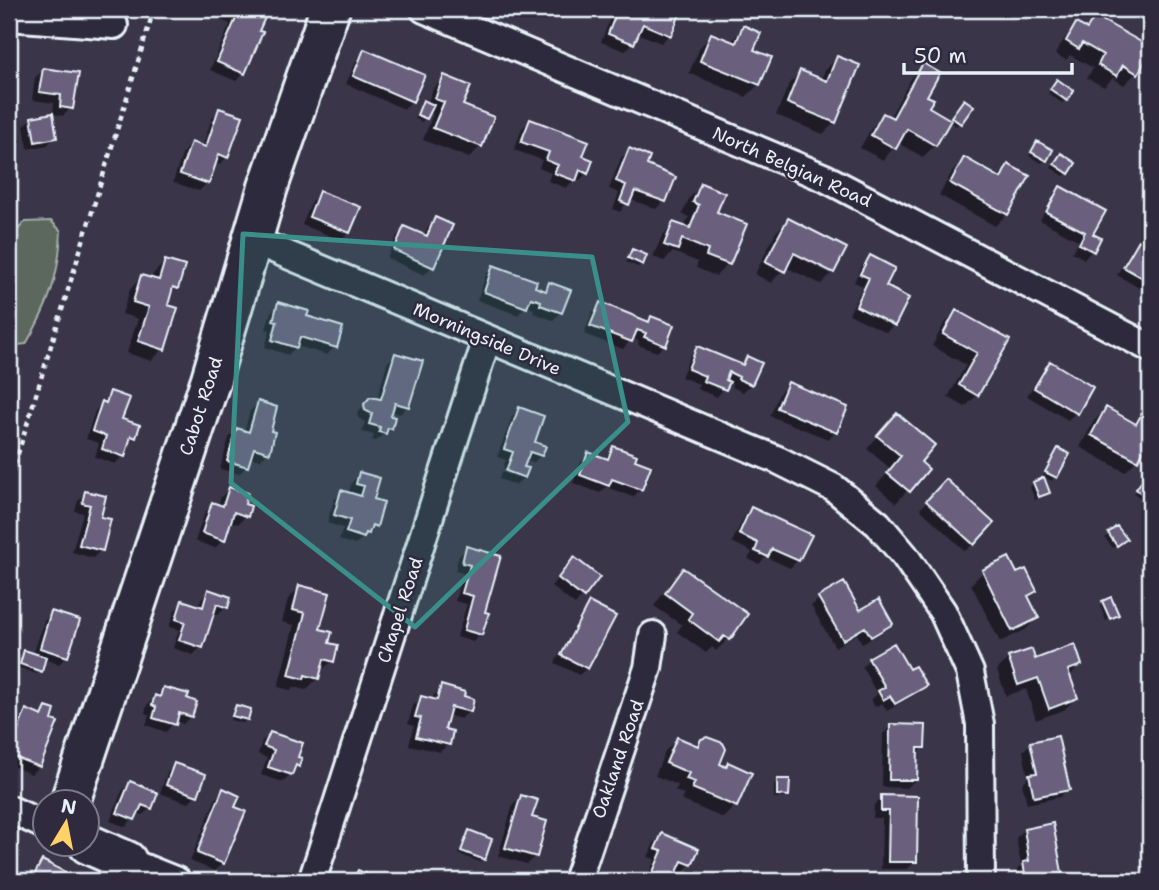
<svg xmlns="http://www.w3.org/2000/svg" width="1159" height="890" font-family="'Shantell Sans',sans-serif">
<rect width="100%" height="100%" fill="#3b354a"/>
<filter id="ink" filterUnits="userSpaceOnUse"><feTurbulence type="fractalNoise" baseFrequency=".0143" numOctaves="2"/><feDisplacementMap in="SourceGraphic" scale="14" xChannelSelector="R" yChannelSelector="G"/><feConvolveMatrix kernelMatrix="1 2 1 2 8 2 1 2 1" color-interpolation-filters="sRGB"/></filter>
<g filter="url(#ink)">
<!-- green -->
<path fill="#5c685d" stroke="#a2acaa" stroke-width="2" d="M51,221L61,231C59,277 49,305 26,344L9,346V239L25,222Z"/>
<!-- shadow -->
<path fill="#0007" fill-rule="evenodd" d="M217,9H252L265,14L244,73L236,81L210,70L230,24L214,17Z
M557,9H583L575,16Z
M623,9H680L669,35L661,43L637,33L633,43L625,51L601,42L609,21L617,13L621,15Z
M1001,9H1025L1017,17Z
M1095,18L1150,49L1136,73L1124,85L1113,78L1104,87L1087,78L1093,68L1070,55L1066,60L1055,54L1065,38L1077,26L1084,30Z
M744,27L752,51L769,58L758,85L746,97L689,73L700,47L712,35L730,43Z
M365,51L412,101L404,109L346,84L357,59Z
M837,58L835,122L823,134L776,115L789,84L801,72L821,80L825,70Z
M924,65L927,108L949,121L961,104L960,123L956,126L948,121L935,145L923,157L898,143L883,160L860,148L872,127L884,115L889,118L912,77Z
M43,70L71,108L63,116L53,114L54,103L32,100L35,78Z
M445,77L481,146L469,158L423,140L433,114L428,112L422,122L414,118L420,105L424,102L427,104L433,89Z
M1054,85L1065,100L1062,103L1048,93Z
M220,110L227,157L219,165L214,163L207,183L199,191L173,182L183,152L191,144L202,148L212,118Z
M32,118L55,137L47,145L28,149L24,126Z
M530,121L581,157L587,173L579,181L575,179L566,188L548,181L551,173L539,168L542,160L514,150L522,128Z
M1037,143L1045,160L1042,163L1029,156Z
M629,151L645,166L673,178L664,201L656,209L629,199L620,212L613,209L619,193L609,189L621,158Z
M1061,155L1068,173L1064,176L1051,168Z
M964,160L997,178L1008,166L1007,214L995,226L939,195L952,172Z
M702,185L715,213L728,264L716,276L696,268L698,262L673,252L664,261L653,257L662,236L674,224L684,228L689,217L682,214L690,197Z
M1060,188L1091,235L1092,251L1084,259L1072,252L1079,241L1040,220L1053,196Z
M320,193L349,232L341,240L302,225L312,201Z
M435,219L451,226L432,267L424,275L387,258L397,236L405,228L423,236L428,227Z
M788,220L845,249L833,272L821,284L785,267L771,283L755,274L776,232ZM787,248L831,270V274L786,251Z
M1139,242L1150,249V302L1141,296L1144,291L1117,275L1131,250Z
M633,251L642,264L638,267L626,262Z
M870,257L883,287L894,325L886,332L849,314L863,286L854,282L862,265Z
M165,262L176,288L168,296L163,349L151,361L127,353L138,319L122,314L130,289L142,277L151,280L153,274Z
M494,267L542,292L550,284L561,312L553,320L533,313L534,309L526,306L518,315L477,300L486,275Z
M279,304L305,318L335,347L327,355L297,346L288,355L265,347L270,330L266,329L271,312Z
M600,304L647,323L652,318L665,345L657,352L638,345L639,341L632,338L623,349L584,334L592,312Z
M956,312L1007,340L977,395L965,407L948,397L966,365L932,346L944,324Z
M698,348L740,366L747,358L751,384L743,392L732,387L733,385L728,383L717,397L697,389L699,384L681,377L690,356Z
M395,355L408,406L400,414L390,411V428L376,441L372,440L374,435L362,432L365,422L358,418L357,413L371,399L377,400L387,363Z
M1050,363L1076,412L1068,420L1027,396L1042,371Z
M788,384L836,432L828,439L770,416L780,392Z
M110,393L120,420L135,437L127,445L123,456L115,464L95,457L99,443L86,439L95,411Z
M258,403L268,432V452L260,460L249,457L247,466L239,474L220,469L229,438L237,430L244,432L250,411Z
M1148,407L1150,408V449L1146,453L1142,450L1137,460L1125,472L1080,447L1094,421L1106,409L1133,424Z
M519,409L533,443L541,455L533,463L525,460L522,468L524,477L516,485L499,479L502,472L517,477V474L503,468L506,460L497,457L512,417Z
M885,427L926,469L896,503L876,486L891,469L867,449Z
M613,448L633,461L641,489L633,497L606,487L600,493L573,483L581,462L589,454L604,460Z
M1058,450L1067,455L1052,481L1043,476Z
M360,474L372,500L375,526L355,545L339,540L343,528L327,523L334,500L342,492L348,494L352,482Z
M1146,480L1150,486L1140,498L1134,493Z
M946,481L973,544L965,551L920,509Z
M1034,483L1048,492L1035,500L1030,487Z
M229,489L243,505L246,516L238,524L229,521L223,540L215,548L195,541L205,512L213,504L218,506L221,497Z
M85,493L99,518L101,550L93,558L72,552L83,513L75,511L78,501Z
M752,509L798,560L790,568L766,557L759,564L748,559L752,552L732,542L744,517Z
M1117,528L1121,542L1113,548L1105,538Z
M467,548L483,613L481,634L473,642L457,637L467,604L455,601L463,573L455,571L459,556Z
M567,567L598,577L575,605L551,586Z
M683,570L746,614L728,639L716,651L712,647L706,653L677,632L682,625L654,606L671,582Z
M983,572L1016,575L1035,591L1027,599L1037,618L1025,630L1000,642L971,584Z
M300,587L318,630L327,644L333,661L319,672L318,678L306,690L294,687L290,690L278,687L294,625L282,622L288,599Z
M209,591L226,607L218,615L212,613L201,647L193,655L173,648L179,630L169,627L175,610L183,602L198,607L201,599Z
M819,599L859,613L891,624L883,632L862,644L857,634L835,647L811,606Z
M1103,602L1117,615L1106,621L1100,606Z
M590,604L587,668L579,675L555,663L582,612Z
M52,613L67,656L59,664L44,659L37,674L17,667L25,652L33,655L44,621Z
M1009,658L1080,665L1069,677L1076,698L1064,710L1036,720L1026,689L1006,696L997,670Z
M869,659L908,671L925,685L917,693L887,711L882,703L875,707L871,700L877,694L862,667Z
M442,687L469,711L461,719L447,715L443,730L448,744L440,752L409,745L414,726L408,724L413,706L421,698L432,701L434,695Z
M164,689L191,716L183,724L175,721L166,732L146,725L149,715L145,713L147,705Z
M236,707L246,720L243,723L230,720Z
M46,709L39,766L31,774L9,765V744L18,719L26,711L39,716Z
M891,726L924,748L916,755L915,780L907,788L882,787L883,734Z
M270,734L296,758L298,766L283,782L261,775L267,758L258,754L262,741Z
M677,739L695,747L702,740L718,765L725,768L728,764L750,773L735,806L723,818L681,800L684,794L675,791L678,785L655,776L665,751Z
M1031,743L1068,789L1060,797L1027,804L1022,784L1028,777L1023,751Z
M175,765L196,795L188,803L160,793L167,773Z
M778,781L787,795L784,798H774V784Z
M130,783L150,808L143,815L136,813L126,827L110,821L122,791Z
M223,791L233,808L223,863L215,871L190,861L216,798Z
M521,797L530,818L535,856L527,864L498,856L513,805Z
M882,797L916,798L915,862L907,869H881L882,818H873L874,805Z
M1024,830L1062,877L1057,881H1018L1016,871L1021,865L1016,838Z
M469,832L483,859L480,862L458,854Z
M662,835L697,850L690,864L683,872L676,870L671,881H646L655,859L648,857L654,843Z
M42,863L66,875L63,881H29L34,870Z"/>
<!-- building -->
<path fill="#6a617e" stroke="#e8f1f8" stroke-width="2" d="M221,9H257L267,13L259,31L263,32L245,74L217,62L237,16Z
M627,9H682L671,36L643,24L634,44L608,34L617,11L624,14Z
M1095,16L1150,47V52L1138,74L1123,65L1117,76L1098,65L1103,55L1082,43L1079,49L1066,41L1076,23L1087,29Z
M743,25L761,33L754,50L772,57L760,85L700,61L711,33L736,43Z
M364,49L425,75L413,102L353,76Z
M837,56L860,65L836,123L787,103L800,70L827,81Z
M923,63L940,73L927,96L934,99L929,107L951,120L936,146L907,129L896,149L871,135L883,113L893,118Z
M43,68L79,73L73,109L60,107L61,95L39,92Z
M444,75L471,86L463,105L494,117L482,147L433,128L444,102L435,99Z
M1057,79L1074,91L1067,101L1050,89Z
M964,99L974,106L961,124L951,117Z
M423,100L434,105L427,119L417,115Z
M219,108L243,116L228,158L219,154L209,184L180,174L191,142L206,147Z
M53,113L57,138L35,142L31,117Z
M530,119L589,141L583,156L593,160L588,174L580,170L576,181L554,173L558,165L546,160L549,152L521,142Z
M1037,141L1053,150L1047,161L1031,152Z
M629,148L650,157L647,165L676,177L666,202L635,191L629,205L620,201L626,185L616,181Z
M1061,153L1076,163L1069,174L1054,164Z
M964,157L1001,178L1008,164L1030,176L1008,215L950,183Z
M701,183L725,193L717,212L747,224L730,265L706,256L708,250L682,239L678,250L664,245L673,222L690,228L699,205L693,202Z
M1060,186L1106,211L1093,234L1101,238L1094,252L1079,244L1085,232L1046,212Z
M319,191L361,207L350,233L309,217Z
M435,217L453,225L434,268L394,250L404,226L427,236Z
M788,218L847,248L834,273L794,253L785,272L765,262Z
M1139,240L1150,247V282L1123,267Z
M632,249L647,255L643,265L628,258Z
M870,255L895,268L886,286L909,298L895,326L856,306L869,278L860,274Z
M165,260L185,266L178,289L173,287L168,305L178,308L165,350L138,341L149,307L133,302L141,275L159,280Z
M493,265L537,281L535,287L546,291L549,282L571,290L562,313L540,305L541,301L531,298L527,308L484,292Z
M278,302L309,311L307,316L343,327L337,348L300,337L297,348L272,340L277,322L273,321Z
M600,302L649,322L651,316L674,325L666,346L644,337L646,333L637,330L632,342L590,326Z
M956,310L1010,340L978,396L959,385L977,353L943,334Z
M697,346L743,365L747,356L762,363L752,385L738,379L739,377L729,372L726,380L730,382L726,390L703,381L705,376L688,369Z
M395,353L423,361L409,407L395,403L391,416L395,417L392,429L388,428L386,434L379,432L380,427L369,424L372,414L365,410L364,404L370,397L381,399Z
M1050,361L1093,387L1078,414L1034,388Z
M788,382L848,407L837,433L777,408Z
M110,391L130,398L122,419L140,425L136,438L131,436L125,457L102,449L106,436L92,431L102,401L106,403Z
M258,401L277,407L271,431L275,432L270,453L254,448L248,467L227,461L237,428L249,432Z
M1147,405L1150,406V439L1138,461L1091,435L1106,407L1136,424Z
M519,407L544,416L535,442L546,446L542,456L530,452L524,467L529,468L525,478L506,471L513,452L504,449Z
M897,413L935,445L921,462L929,469L910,492L887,473L901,456L877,436Z
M613,446L637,455L635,460L651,466L642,490L612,479L609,486L580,475L588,452L608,459Z
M1058,448L1070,454L1057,478L1045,472Z
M359,472L380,478L374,499L384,502L377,527L372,525L369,534L366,533L364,538L346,532L350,520L334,515L341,490L361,496L364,486L356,484Z
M1044,477L1050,493L1039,497L1033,482Z
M1145,477L1150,481V489L1145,496L1136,489Z
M946,479L994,523L974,545L926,501Z
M229,487L248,493L245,504L251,506L248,517L234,512L225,541L202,533L212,502L223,506Z
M85,491L106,496L101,517L111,519L103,551L79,545L90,505L82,503Z
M751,507L812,535L799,561L772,549L768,557L755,551L758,543L739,534Z
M1117,526L1127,539L1117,546L1108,533Z
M466,546L501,556L485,612L489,613L482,635L464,630L473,596L462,593L470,565L462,563Z
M574,557L600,577L584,598L558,578Z
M1009,557L1017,573L1026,569L1037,591L1028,596L1039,618L1012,631L982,570Z
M683,568L748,614L730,640L724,636L719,642L688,619L692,613L665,593Z
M844,582L860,610L879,599L893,624L871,637L865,627L843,640L818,597Z
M299,585L330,593L320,629L332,632L329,643L338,645L334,662L324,659L319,679L305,675L304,679L289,675L305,613L293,610Z
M208,589L231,597L228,608L217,604L203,648L179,640L185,622L176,619L182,600L203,607Z
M1111,597L1119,615L1110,619L1102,601Z
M589,602L616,616L588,669L561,655Z
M51,611L80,620L68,657L40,648Z
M894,643L909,669L915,666L927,686L895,704L890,696L883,700L878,691L885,687L868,658Z
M1075,644L1082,665L1068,670L1078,698L1049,709L1038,678L1018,685L1008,657L1032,649L1035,659Z
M24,650L46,657L42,672L20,664Z
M441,685L465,692L464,696L474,699L471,712L451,707L445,729L453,731L450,745L416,737L421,718L415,717L421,696L437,700Z
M163,687L189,694L187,698L197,702L192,717L179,713L176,725L153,718L156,707L152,705L155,695L160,697Z
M236,705L251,709L248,720L232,716Z
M46,707L55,710L52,720L58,722L40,767L9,755L26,709L42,716Z
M890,724L926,725L925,748H918L917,780H889Z
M270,732L303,743L298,757L302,758L299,767L296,765L292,775L268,767L274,750L264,746Z
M1058,736L1070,790L1034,797L1029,774L1037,773L1030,742Z
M677,737L698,746L701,739L707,737L723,743L726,749L720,764L726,767L728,762L752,773L737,807L692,788L695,782L686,779L689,773L666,763Z
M174,763L206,774L198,796L166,785Z
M777,779H790L789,796L777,795Z
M130,781L158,793L152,809L142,805L135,820L117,813Z
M223,788L240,796L235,807L246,811L224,864L197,853Z
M521,795L538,800L532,817L547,821L537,857L505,848Z
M881,795L918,796L917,862H888L889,811H881Z
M1053,823L1063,878L1026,881L1023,862L1029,861L1024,829Z
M469,830L492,839L485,860L461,851Z
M662,833L699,849L692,865L682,861L673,881H649L662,851L655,849Z
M42,860L69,874L65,881H31Z
M358,870L377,879L375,881H352Z"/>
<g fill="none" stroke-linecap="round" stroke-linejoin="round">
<defs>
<path id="street" d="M424,9L825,178L1150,348
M9,17L114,25
M252,240L778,460L834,488L878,524L905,556L943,612L970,672L980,724L981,881
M9,809L46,826
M127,861L177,881
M312,881L487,339
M577,881L648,668L653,635"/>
<path id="secondary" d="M70,802L211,379L268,187L330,9
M88,844L127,861L117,881"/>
</defs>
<!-- street casing -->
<use href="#street" stroke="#e8f1f8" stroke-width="32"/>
<!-- secondary casing -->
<use href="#secondary" stroke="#e8f1f8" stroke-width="44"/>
<!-- path -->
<path stroke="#e8f1f8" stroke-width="4.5" stroke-dasharray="5 5" stroke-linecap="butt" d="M9,483L154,9"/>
<!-- street -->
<use href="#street" stroke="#2f2a3d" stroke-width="26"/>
<!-- secondary -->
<use href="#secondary" stroke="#2f2a3d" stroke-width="38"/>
</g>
</g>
<!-- marked area -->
<path fill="#3a8f8a" fill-opacity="0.2" stroke="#3a8f8a" stroke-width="5" stroke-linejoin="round" d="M243,234L592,257L628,422L415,627L231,483Z"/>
<g text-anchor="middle" stroke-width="5" stroke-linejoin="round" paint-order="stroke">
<!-- street labels -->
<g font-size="18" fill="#e8f1f8" stroke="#2f2a3d">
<text transform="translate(792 167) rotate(24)" y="6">North Belgian Road</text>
<text transform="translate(487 339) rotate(23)" y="6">Morningside Drive</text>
<text transform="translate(201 406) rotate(-72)" y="6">Cabot Road</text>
<text transform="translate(400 610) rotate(-72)" y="6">Chapel Road</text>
<text transform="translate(618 759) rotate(-71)" y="6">Oakland Road</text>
</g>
</g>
<!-- margin -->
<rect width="1159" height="890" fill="none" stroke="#2f2a3d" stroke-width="35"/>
<rect x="18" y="18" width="1124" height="855" fill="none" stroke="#e8f1f8" stroke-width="2.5" filter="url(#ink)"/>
<!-- north arrow -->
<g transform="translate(66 823) rotate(10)"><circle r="33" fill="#2f2a3d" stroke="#797a88" stroke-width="2"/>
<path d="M0-5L12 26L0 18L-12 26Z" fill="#ffd166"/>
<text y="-10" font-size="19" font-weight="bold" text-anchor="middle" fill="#e8f1f8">N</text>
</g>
<!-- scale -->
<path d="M904 63v10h168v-10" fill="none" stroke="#e8f1f8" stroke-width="3.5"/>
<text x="914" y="63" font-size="21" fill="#e8f1f8" stroke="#2f2a3d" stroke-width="5" paint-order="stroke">50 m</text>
</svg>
